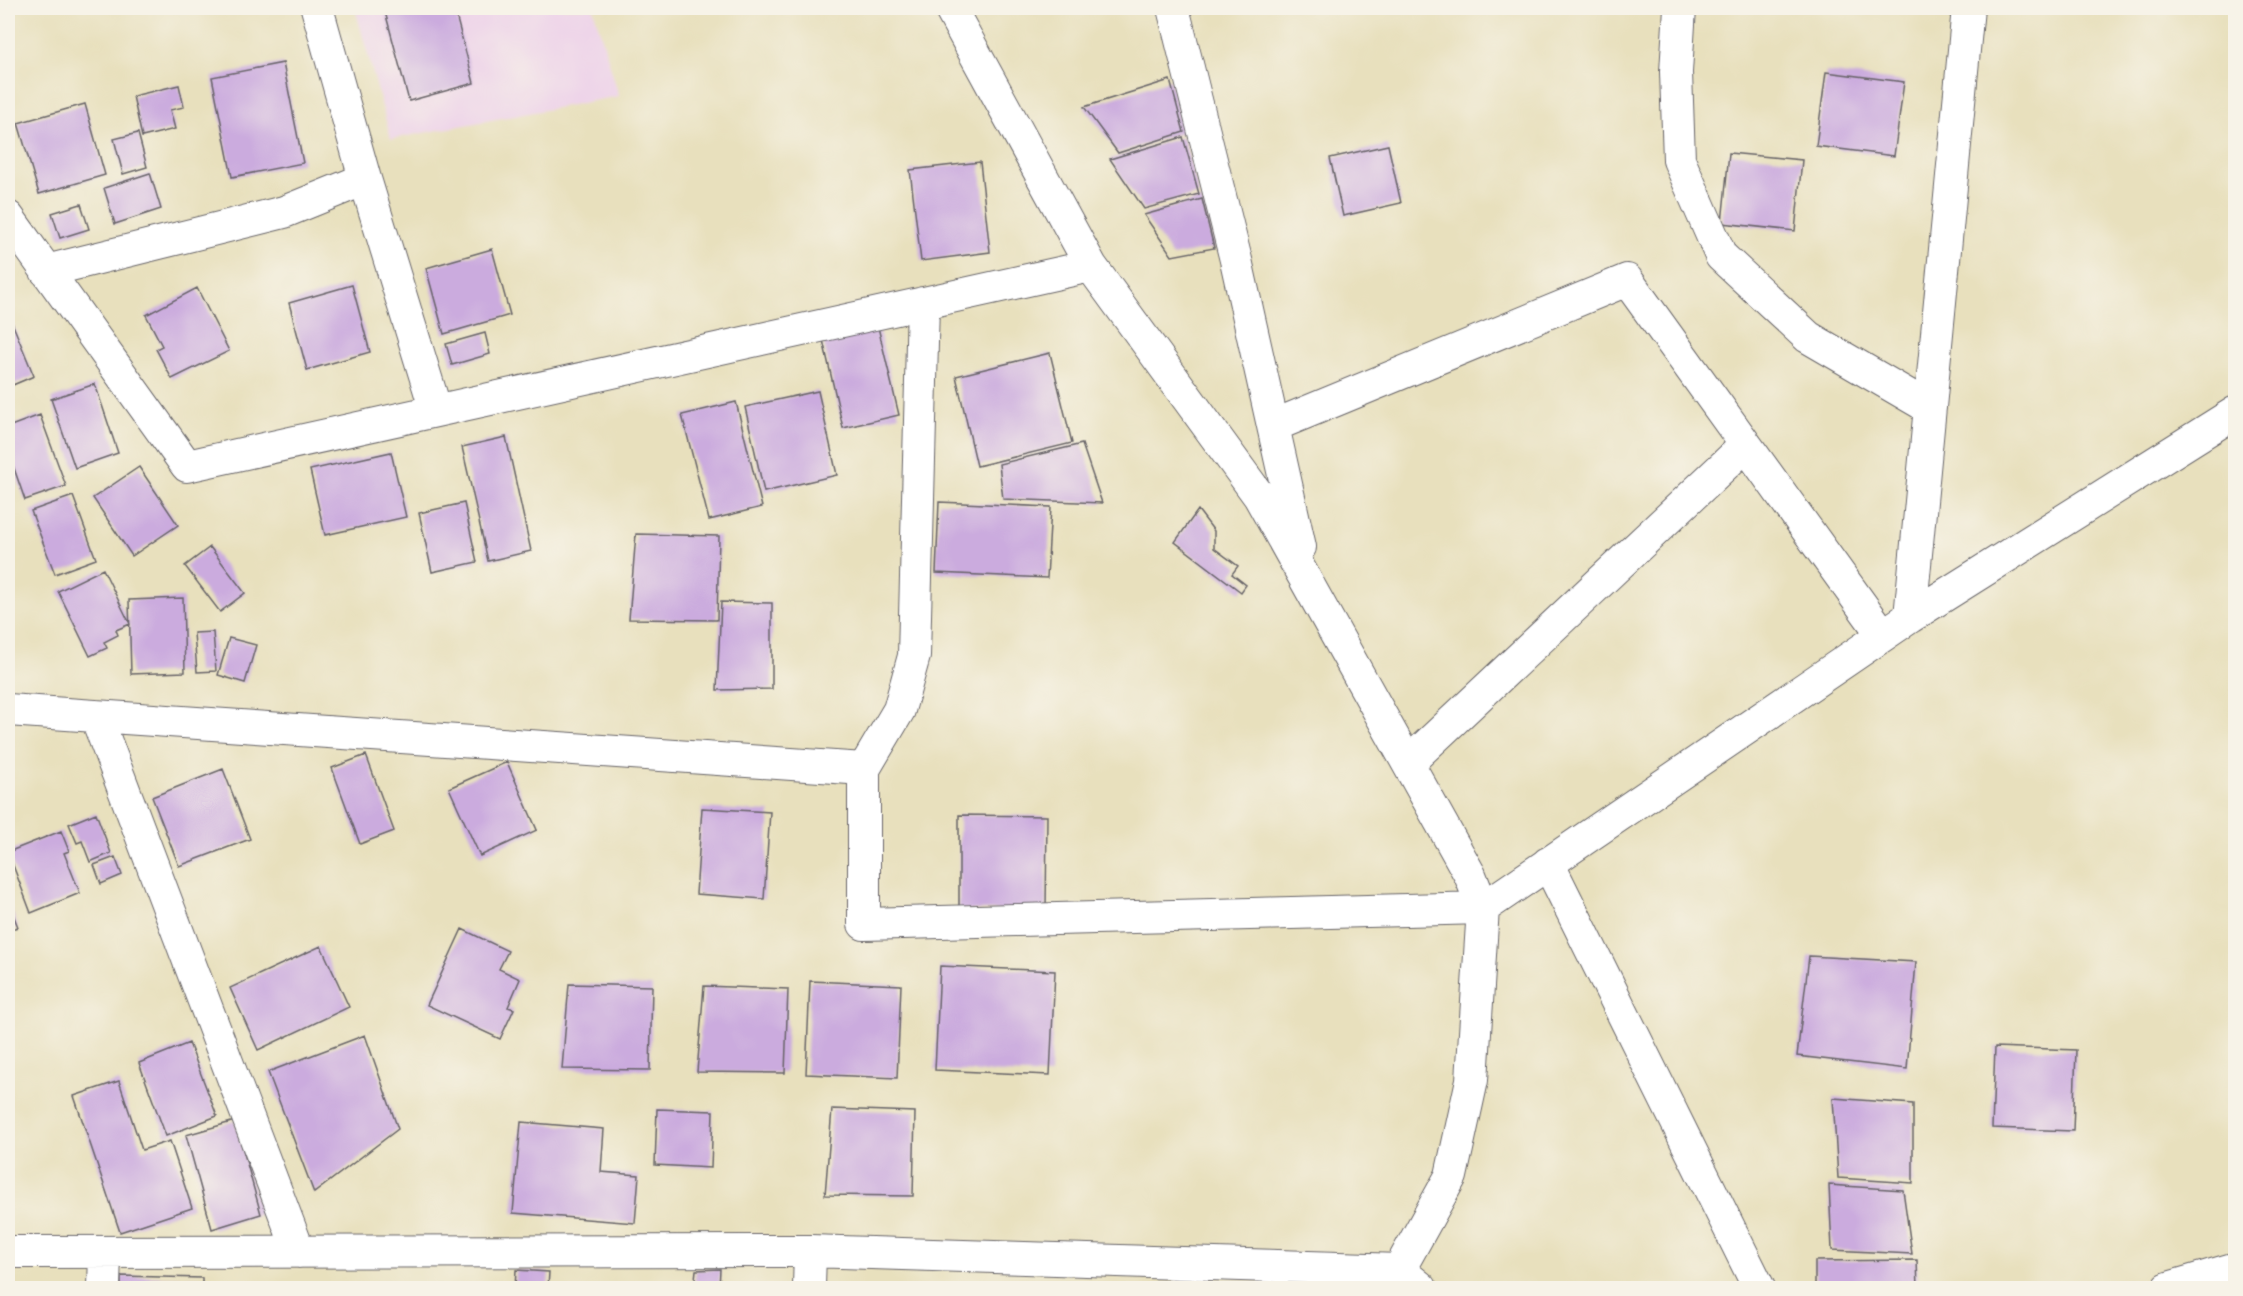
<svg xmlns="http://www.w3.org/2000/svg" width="2243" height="1296" font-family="Pangolin,sans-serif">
<rect width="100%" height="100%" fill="#f7f3e8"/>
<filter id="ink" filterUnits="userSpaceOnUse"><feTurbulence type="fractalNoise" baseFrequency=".0167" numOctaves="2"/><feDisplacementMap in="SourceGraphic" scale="12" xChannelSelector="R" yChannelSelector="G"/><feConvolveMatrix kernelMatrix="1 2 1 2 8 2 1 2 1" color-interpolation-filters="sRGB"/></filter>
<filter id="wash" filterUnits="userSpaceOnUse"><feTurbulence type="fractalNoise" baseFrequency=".008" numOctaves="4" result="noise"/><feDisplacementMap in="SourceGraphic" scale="24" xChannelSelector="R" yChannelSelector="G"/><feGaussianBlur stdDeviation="1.35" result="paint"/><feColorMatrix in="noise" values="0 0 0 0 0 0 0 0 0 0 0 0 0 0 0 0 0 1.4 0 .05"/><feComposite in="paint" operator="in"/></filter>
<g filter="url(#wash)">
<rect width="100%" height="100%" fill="#e8e0bd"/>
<!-- built -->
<path fill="#edd1e9" d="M355,8H593L619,96L391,139Z"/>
<g id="blocks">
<!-- building -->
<path fill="#cbabde" d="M384,8H454L474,83L409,101Z
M283,63L303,163L232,177L212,77Z
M1826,72L1904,82L1894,156L1816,146Z
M1170,80L1184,132L1118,153L1084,107Z
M179,85L184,107L170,110L175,129L142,137L133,96Z
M85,104L105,175L39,194L18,123Z
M138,133L147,167L123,174L114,139Z
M1183,137L1199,194L1144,209L1110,159Z
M1388,145L1401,203L1343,216L1330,158Z
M1729,153L1802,160L1795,231L1722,223Z
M980,162L990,252L921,261L910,170Z
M150,173L161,209L115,224L104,188Z
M1202,199L1214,248L1172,256L1144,215Z
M81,204L89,229L60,238L52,213Z
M492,249L510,315L444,334L426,268Z
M352,285L370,352L307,370L289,303Z
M197,288L229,351L172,379L156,349L162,346L146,315Z
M8,313L34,376L8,387Z
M878,327L899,415L843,428L823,340Z
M485,333L490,354L452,365L446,344Z
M1050,353L1072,443L977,466L956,376Z
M95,384L118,453L75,468L51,399Z
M818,391L837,475L764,492L745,407Z
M736,402L762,507L709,520L682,415Z
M40,415L66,486L25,500L8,451V427Z
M506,437L531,551L488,561L462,447Z
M1082,444L1102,503L1003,499L999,464Z
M391,452L406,517L325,535L310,470Z
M139,467L178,525L132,556L93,498Z
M73,496L96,559L55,574L31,511Z
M939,502L1051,507L1047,578L936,573Z
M464,503L477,562L432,572L419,513Z
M1198,510L1214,531V548L1238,566L1232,574L1246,585L1241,592L1175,542Z
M636,534L719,536L717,620L629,619Z
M210,547L245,593L220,612L185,566Z
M103,569L130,624L116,630L118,635L104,642L107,648L90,656L58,591Z
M183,598L185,672L131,674L129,600Z
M721,602L772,603V689L717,690Z
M213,632L216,671L197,672L194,633Z
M229,638L256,645L245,683L218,675Z
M366,755L394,831L360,844L332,768Z
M507,762L537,830L480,856L449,788Z
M223,769L250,839L179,866L152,797Z
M702,808L770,812L764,899L696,894Z
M96,813L111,853L90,862L82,841L77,843L69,824Z
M959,815L1047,816L1046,911L959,910Z
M61,831L69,851L64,853L80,893L31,913L8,852Z
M115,857L122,875L101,884L94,865Z
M9,904L18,927L8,930V905Z
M462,929L508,951L499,969L520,979L508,1007L514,1009L500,1039L427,1005Z
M321,946L349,1007L258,1050L230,988Z
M1809,956L1916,962L1907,1069L1797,1056Z
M940,966L1055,971L1050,1075L935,1070Z
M810,981L901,985L897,1078L806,1074Z
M569,984L652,986L650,1070L562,1069Z
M704,986L788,989L785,1073L697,1072Z
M365,1035L398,1129L314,1193L268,1072Z
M189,1043L217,1116L166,1136L139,1063Z
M1995,1047L2076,1050L2073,1131L1992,1128Z
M119,1081L142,1150L170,1141L192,1208L120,1232L74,1096Z
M1833,1098L1913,1104V1183L1838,1178Z
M657,1109L713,1111L711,1168L655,1165Z
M832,1109L915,1112L913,1196L825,1195Z
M235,1121L261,1214L212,1229L186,1135Z
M521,1122L604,1129L601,1172L639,1175L635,1223L513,1213Z
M1829,1185L1903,1190L1912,1254L1832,1250Z
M1917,1260L1918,1288H1815V1261Z
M720,1269L719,1288H694L696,1270Z
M516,1270L549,1272L548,1288H515Z
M121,1276L202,1278V1288H121Z"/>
</g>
</g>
<g filter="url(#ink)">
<use href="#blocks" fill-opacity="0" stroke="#676468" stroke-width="1.5"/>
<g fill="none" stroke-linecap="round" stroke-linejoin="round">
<defs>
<path id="street" d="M317,8L365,179L436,411
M950,8L1091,266L1259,496L1470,875L1483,908L1472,1080L1451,1176L1399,1270
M1173,8L1236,260L1300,547
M1680,8L1676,72L1679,160L1721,256L1808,337L1930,408
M8,217L187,466L1091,266
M46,271L284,212L365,179
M923,303L914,656L899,710L864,769V924L1483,908L1910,617L2236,412
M1273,426L1627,280L1883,635
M1910,617L1968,8
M8,710L864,769
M96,716L299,1252
M1408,763L1746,445
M1548,863L1759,1288
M8,1252L810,1251L1399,1270L1421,1288
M104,1288L105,1252
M809,1288L810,1251
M2168,1288L2236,1268"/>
</defs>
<!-- street casing -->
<use href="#street" stroke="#676468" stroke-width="34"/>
<!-- street -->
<use href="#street" stroke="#fff" stroke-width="32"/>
</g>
</g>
<!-- margin -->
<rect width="2243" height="1296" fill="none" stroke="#f7f3e8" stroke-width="30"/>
</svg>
